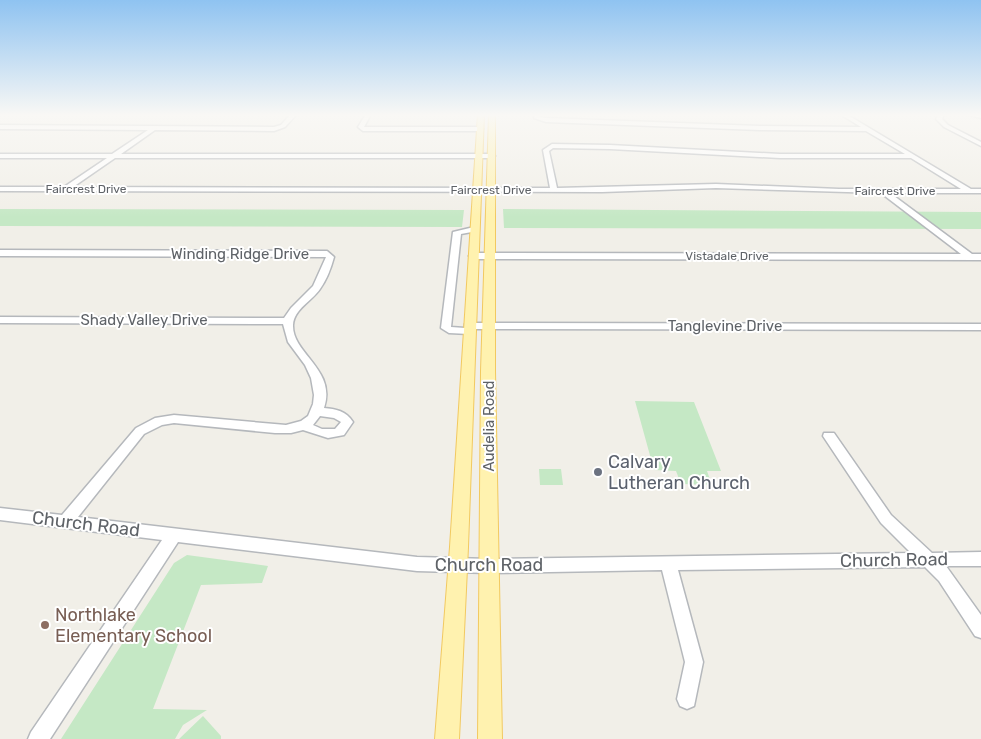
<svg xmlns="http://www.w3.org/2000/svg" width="981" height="739" font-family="Rubik,sans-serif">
<rect width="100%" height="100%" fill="#f1efe8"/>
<!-- green -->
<path fill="#c5e8c5" d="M0,209L464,210L462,227L0,226Z
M503,209L981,212V229L504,228Z
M635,401L694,402L721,471H707L712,485L681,484L676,471L654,470Z
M539,469H561L563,485H540Z
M187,555L268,566L262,583L201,585L153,709L207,710L183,725L175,739H61L174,563Z
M203,716L221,736V739H179Z"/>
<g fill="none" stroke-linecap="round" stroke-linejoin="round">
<defs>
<path id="minor" d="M291,114H297L285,127L274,131L155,130L121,154H492L495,156L492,158H115L73,187L550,188L543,150L552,144L610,145L780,154H905L866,131L760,130L546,122L534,118L535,114H539L540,117L546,118L760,126L861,127L840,114H846L971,189H981V193H890L972,254H981V260L473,259L469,256L473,253L961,254L881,193L716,188L602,192L0,191V187H64L107,158H0V154H112L148,130L0,129V125L274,127L281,125ZM553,148L610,149L780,158H911L961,189H839L716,184L557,188L549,151Z
M366,114H371L364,127H480L483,129L480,131H363L358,127Z
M940,114H944L942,119L948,125L981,142V146L944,127L936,119Z
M966,114H981V118Z
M474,227H477V231L461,234L451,327L465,328V324L469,323L981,324V330L473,329L474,331L473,333L469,334L449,333L441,328L453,232Z
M0,250L327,251L334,257C331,268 327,279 320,289C312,301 294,309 293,325C292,354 337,369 324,408C336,409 346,411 353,422L344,435L328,438L303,430L291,433H275L174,423L162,425L144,434L78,517L417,557L490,559L911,553L881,523L823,436L824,433H834L891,515L932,553L981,552V566H946L981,615V638L975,636L939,581L925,567L678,570L703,662L694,706L687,709L680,706L677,699L685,662L662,570L490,573L417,571L178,542L50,739H28L31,732L162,540L0,520V508L62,515L136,428L155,418L174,415L286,425L301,421L308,416L313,404L314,395L311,378L305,365L288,342L283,324L0,323V317L284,318L291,308L313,286L326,257L0,256ZM320,416L334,418L341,422L335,429H322L313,425Z"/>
<path id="major" d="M478,114H484L468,547L459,739H435L450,547Z
M489,114H495V371L502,739H478L481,371Z"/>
</defs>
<!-- minor casing -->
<use href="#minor" stroke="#b5b8bc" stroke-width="3"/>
<!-- major casing -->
<use href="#major" stroke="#f2c960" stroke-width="2"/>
<!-- minor -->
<use href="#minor" fill="#fff" fill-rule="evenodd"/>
<!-- major -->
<use href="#major" fill="#fff2af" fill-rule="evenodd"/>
</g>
<!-- sky -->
<linearGradient id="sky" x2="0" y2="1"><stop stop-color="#8fc3f1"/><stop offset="0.53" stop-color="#f9f8f5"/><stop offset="1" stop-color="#f9f8f5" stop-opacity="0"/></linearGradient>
<rect width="981" height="217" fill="url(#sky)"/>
<!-- markers -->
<circle fill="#6b7280" stroke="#fff" stroke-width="2" cx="598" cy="472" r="5"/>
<circle fill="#8d6e63" stroke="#fff" stroke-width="2" cx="45" cy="625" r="5"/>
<g text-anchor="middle" stroke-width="4" stroke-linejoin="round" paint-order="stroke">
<!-- far-street labels -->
<g font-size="12" fill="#5f6368" stroke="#fff">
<text x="86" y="193">Faircrest Drive</text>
<text x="491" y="194">Faircrest Drive</text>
<text x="895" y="195">Faircrest Drive</text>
<text x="727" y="260">Vistadale Drive</text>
</g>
<!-- street labels -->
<g font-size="15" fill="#5f6368" stroke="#fff">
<text x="240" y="259">Winding Ridge Drive</text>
<text x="144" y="325">Shady Valley Drive</text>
<text x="725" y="331">Tanglevine Drive</text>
<text transform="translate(489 426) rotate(-90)" y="5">Audelia Road</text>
</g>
<!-- near-worship labels -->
<g font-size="18" fill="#5b616d" stroke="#fff" text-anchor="start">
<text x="608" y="468">Calvary<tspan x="608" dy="21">Lutheran Church</tspan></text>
</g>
<!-- near-street labels -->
<g font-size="18" fill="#5f6368" stroke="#fff">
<text transform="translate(86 524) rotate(7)" y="6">Church Road</text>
<text transform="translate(894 560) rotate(-1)" y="6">Church Road</text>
<text x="489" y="571">Church Road</text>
</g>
<!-- near-education labels -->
<g font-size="18" fill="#785e54" stroke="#fff" text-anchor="start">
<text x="55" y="621">Northlake<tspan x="55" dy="21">Elementary School</tspan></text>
</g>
</g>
</svg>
